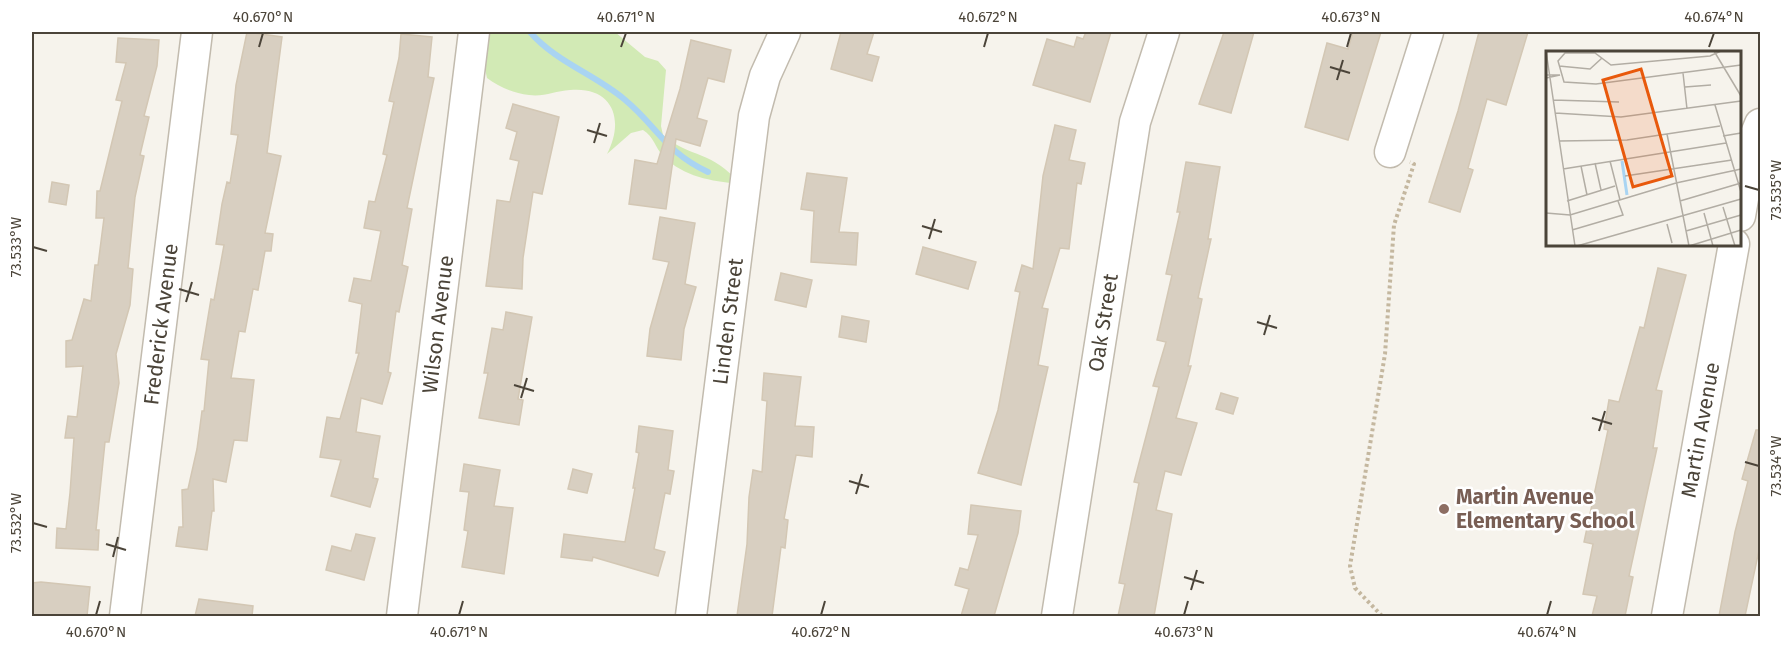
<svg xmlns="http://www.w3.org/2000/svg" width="1792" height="648" font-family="'Fira Sans',sans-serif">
<rect width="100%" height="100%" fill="#f6f3ec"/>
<!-- green -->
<path fill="#d2eab5" d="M485,32H615L645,57L658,61L666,70L661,126L663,135C689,158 715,151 739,184C711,181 684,177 663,156C655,147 654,137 643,130L631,133L607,154C625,120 613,86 570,90C555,91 544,97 529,95C513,93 499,87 487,78L482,55Z"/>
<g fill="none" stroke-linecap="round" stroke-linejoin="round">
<!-- stream -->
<path stroke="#a9d4f2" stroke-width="6" d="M530,32C556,62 594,74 624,99C658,127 664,151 708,172"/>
</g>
<!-- building -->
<path fill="#d8cfc1" stroke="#d3c7b4" stroke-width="1.5" d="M247,32L282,37L267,153L281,156L265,233L273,234L271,251H265L258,290L253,289L245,332L239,331L231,378L254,380L247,441L234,440L226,482L213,479L214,511H212L207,550L176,546L179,527H183L182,490L188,489L197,449L202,411H204L209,360L201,359L211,299L214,300L224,245L216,244L222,204L227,182L230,183L238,135L231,134L236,85Z
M841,32H874L867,54L879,57L872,81L831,69Z
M1086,32H1111L1090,102L1033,85L1047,39L1074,47L1077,37L1083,39Z
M1224,32H1254L1231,113L1199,104Z
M1353,32H1381L1348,140L1305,127L1327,43L1348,49Z
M1479,32H1528L1506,105L1487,99L1468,168L1473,170L1460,212L1429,202L1458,111Z
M401,34L432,37L428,77L434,78L407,208L412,209L402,265L408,267L399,312L396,311L388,372L391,373L382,404L361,398L356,432L380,436L373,478L378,479L370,507L331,496L341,460L320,457L327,417L340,419L359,353H356L362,304L349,301L354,278L371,281L381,231L364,228L369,201L375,202L387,155L383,154L394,102L389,101L399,58Z
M118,38L159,40L157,66L144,116L149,117L140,155L144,156L135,197L128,268L133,269L130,305L116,354L119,383L109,442H105L96,530H99L98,550L56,548L57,528L66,529L70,493L74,438H65L68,416L77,417L83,366L66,367V341L72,340L84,299L91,301L95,265H98L104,218H96L97,191H100L122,101L116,100L126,63L116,62Z
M691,40L731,50L724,82L708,78L697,118L707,121L700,146L676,139L666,209L629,204L635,160L657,164L680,89Z
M513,104L559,117L542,194L533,192L523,258L522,289L486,286L497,200L510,202L519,161L510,159L517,132L506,128Z
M1055,125L1076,130L1069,160L1085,163L1081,184L1077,183L1069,249L1060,248L1042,308L1048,309L1038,365L1048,367L1021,485L978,473L998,410L1020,292L1015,291L1022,265L1033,269L1043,176Z
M1186,162L1220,167L1208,239H1211L1198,298L1202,299L1188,366H1191L1176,418L1197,423L1181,475L1165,471L1156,510L1172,514L1154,616H1118L1125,584L1119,583L1139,483L1134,482L1159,387L1153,386L1166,342L1157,340L1172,275L1166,274L1180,212H1177Z
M807,173L847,178L839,232L858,233L856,265L811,262L814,211L801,209Z
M52,182L69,185L66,205L49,202Z
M660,217L695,223L685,284L696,287L684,329L681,360L647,356L650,329L669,262L653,259Z
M923,247L976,262L968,289L916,274Z
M1658,268L1686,275L1656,390L1662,391L1653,448H1657L1629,576L1633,577L1625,616H1592L1597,596L1583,594L1593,544L1584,542L1608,430L1604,429L1609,400L1619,402L1640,327L1644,328Z
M781,273L812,280L806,307L775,300Z
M506,312L532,317L518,399L523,400L519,425L479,418L488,373H484L492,328L503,330Z
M842,316L869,321L866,342L839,337Z
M764,373L801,377L795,426L814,427L812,457L796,455L784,519L788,520L785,548L781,547L772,616H737L747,544L749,497L753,470L762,472L767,401L762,400Z
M1221,393L1238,398L1233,414L1216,409Z
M639,426L673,431L668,470L674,471L670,494L665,493L654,549L665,552L658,576L593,557L592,561L561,557L564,534L625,542L635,488H633L639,453L636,452Z
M1756,430H1761V541L1745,616H1719L1735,532L1748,481L1742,479Z
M464,464L500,470L494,506L513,508L504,574L462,567L468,531L464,530L469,492L460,491Z
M573,469L592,474L587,493L568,489Z
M971,505L1021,511L1018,533L994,616H961L969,589L955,585L960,568L968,570L978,535L968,534Z
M356,534L375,538L364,580L326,570L332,546L351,551Z
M41,582L90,587L87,616H32V583Z
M199,599L253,606L252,616H195Z"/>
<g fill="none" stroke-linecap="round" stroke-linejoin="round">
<defs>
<g id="minor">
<path d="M1390,152L1428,32"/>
<path d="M1740,216L1753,141L1760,124"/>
<path id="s1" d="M125,616L197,32"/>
<path id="s2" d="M402,616L474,32"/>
<path id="s3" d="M691,616L754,116L765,76L785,32"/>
<path id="s4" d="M1057,616L1135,122L1164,32"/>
<path id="s5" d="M1667,616L1734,244"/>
</g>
</defs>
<!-- minor casing -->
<use href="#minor" stroke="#c2bbae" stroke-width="33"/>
<!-- path -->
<path stroke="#c4b79f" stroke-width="4" stroke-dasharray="3 3" stroke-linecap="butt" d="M1382,616L1355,588L1350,566L1385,354L1394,225L1414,164L1410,162"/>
<!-- minor -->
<use href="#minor" stroke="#fff" stroke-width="30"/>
</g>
<!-- ticks -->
<path fill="none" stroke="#4b4439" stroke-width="2" d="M259,47L263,33M621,47L626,33M984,47L988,33M1347,47L1351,33M1709,47L1714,33M1330,67L1350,73M1337,80L1343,60M587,130L607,136M594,143L600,123M1745,186L1759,190M922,226L942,232M929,239L935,219M33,247L47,251M179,289L199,295M186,302L192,282M1257,322L1277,328M1264,335L1270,315M514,385L534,391M521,398L527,378M1592,418L1612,424M1599,431L1605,411M1745,462L1759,466M849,481L869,487M856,494L862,474M33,523L47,527M106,544L126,550M113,557L118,537M1184,577L1204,583M1191,590L1197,570M96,615L100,601M459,615L463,601M821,615L825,601M1184,615L1188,601M1547,615L1551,601"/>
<!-- markers -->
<circle fill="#8d6e63" stroke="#fff" stroke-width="2" cx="1444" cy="509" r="6"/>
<g text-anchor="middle" stroke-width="5" stroke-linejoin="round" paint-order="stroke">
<!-- street labels -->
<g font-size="21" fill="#4b4439" stroke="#fff">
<text dy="7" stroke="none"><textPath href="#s3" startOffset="297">Linden Street</textPath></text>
<text dy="7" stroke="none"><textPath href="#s4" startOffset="297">Oak Street</textPath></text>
<text dy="7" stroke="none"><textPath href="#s1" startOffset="294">Frederick Avenue</textPath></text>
<text dy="7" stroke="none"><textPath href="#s2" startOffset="294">Wilson Avenue</textPath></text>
<text dy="7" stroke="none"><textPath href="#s5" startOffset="189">Martin Avenue</textPath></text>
</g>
<!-- education labels -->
<g font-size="21" font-weight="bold" fill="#785e54" stroke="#fff" text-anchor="start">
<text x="1456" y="504">Martin Avenue<tspan x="1456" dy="24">Elementary School</tspan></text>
</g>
</g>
<!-- overview -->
<g transform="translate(1546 51)">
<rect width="195" height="195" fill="#f6f3ec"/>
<path fill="none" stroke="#a9d4f2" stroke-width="3" d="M76,110L81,144"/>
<path fill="none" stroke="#b2ada4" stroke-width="1.5" d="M0,0L29,195M168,0L195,45M175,0L164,5L65,14L49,2H19L12,10L18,31L50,33L195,14M13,15L44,18L56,7M137,22L141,58M0,24H14L0,27M139,36L165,34M7,49L73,51M169,54L195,141M9,62L75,66L195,50M121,83L143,195M177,85L195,82M13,90L81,89L174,75M64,110L74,149M49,112L55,139M35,115L41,144M17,118L180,92M79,125L186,109M21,150L69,135M134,150L195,132M177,156L189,195M0,162L24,164L130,132L195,118M158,162L167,195M121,173L126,192M26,179L77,164L72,150M140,180L195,164M31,195L195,148M143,195L195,179"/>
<path fill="#e8590c" fill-opacity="0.15" stroke="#e8590c" stroke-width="3" d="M95,18L126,125L87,136L57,29Z"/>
<rect width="195" height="195" fill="none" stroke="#4b4439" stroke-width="3"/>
</g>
<!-- border -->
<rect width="1792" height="648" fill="none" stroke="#ffffff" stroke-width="66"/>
<rect x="33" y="33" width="1726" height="582" fill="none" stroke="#4b4439" stroke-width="2"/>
<g font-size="15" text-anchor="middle" fill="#4b4439">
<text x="263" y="22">40.670°N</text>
<text x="626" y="22">40.671°N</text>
<text x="988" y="22">40.672°N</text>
<text x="1351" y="22">40.673°N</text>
<text x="1714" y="22">40.674°N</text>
<text transform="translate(1776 190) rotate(-90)" y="5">73.535°W</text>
<text transform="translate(16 247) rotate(-90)" y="5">73.533°W</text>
<text transform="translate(1776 466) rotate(-90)" y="5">73.534°W</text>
<text transform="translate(16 523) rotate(-90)" y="5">73.532°W</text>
<text x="96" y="637">40.670°N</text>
<text x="459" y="637">40.671°N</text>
<text x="821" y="637">40.672°N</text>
<text x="1184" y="637">40.673°N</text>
<text x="1547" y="637">40.674°N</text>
</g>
</svg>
